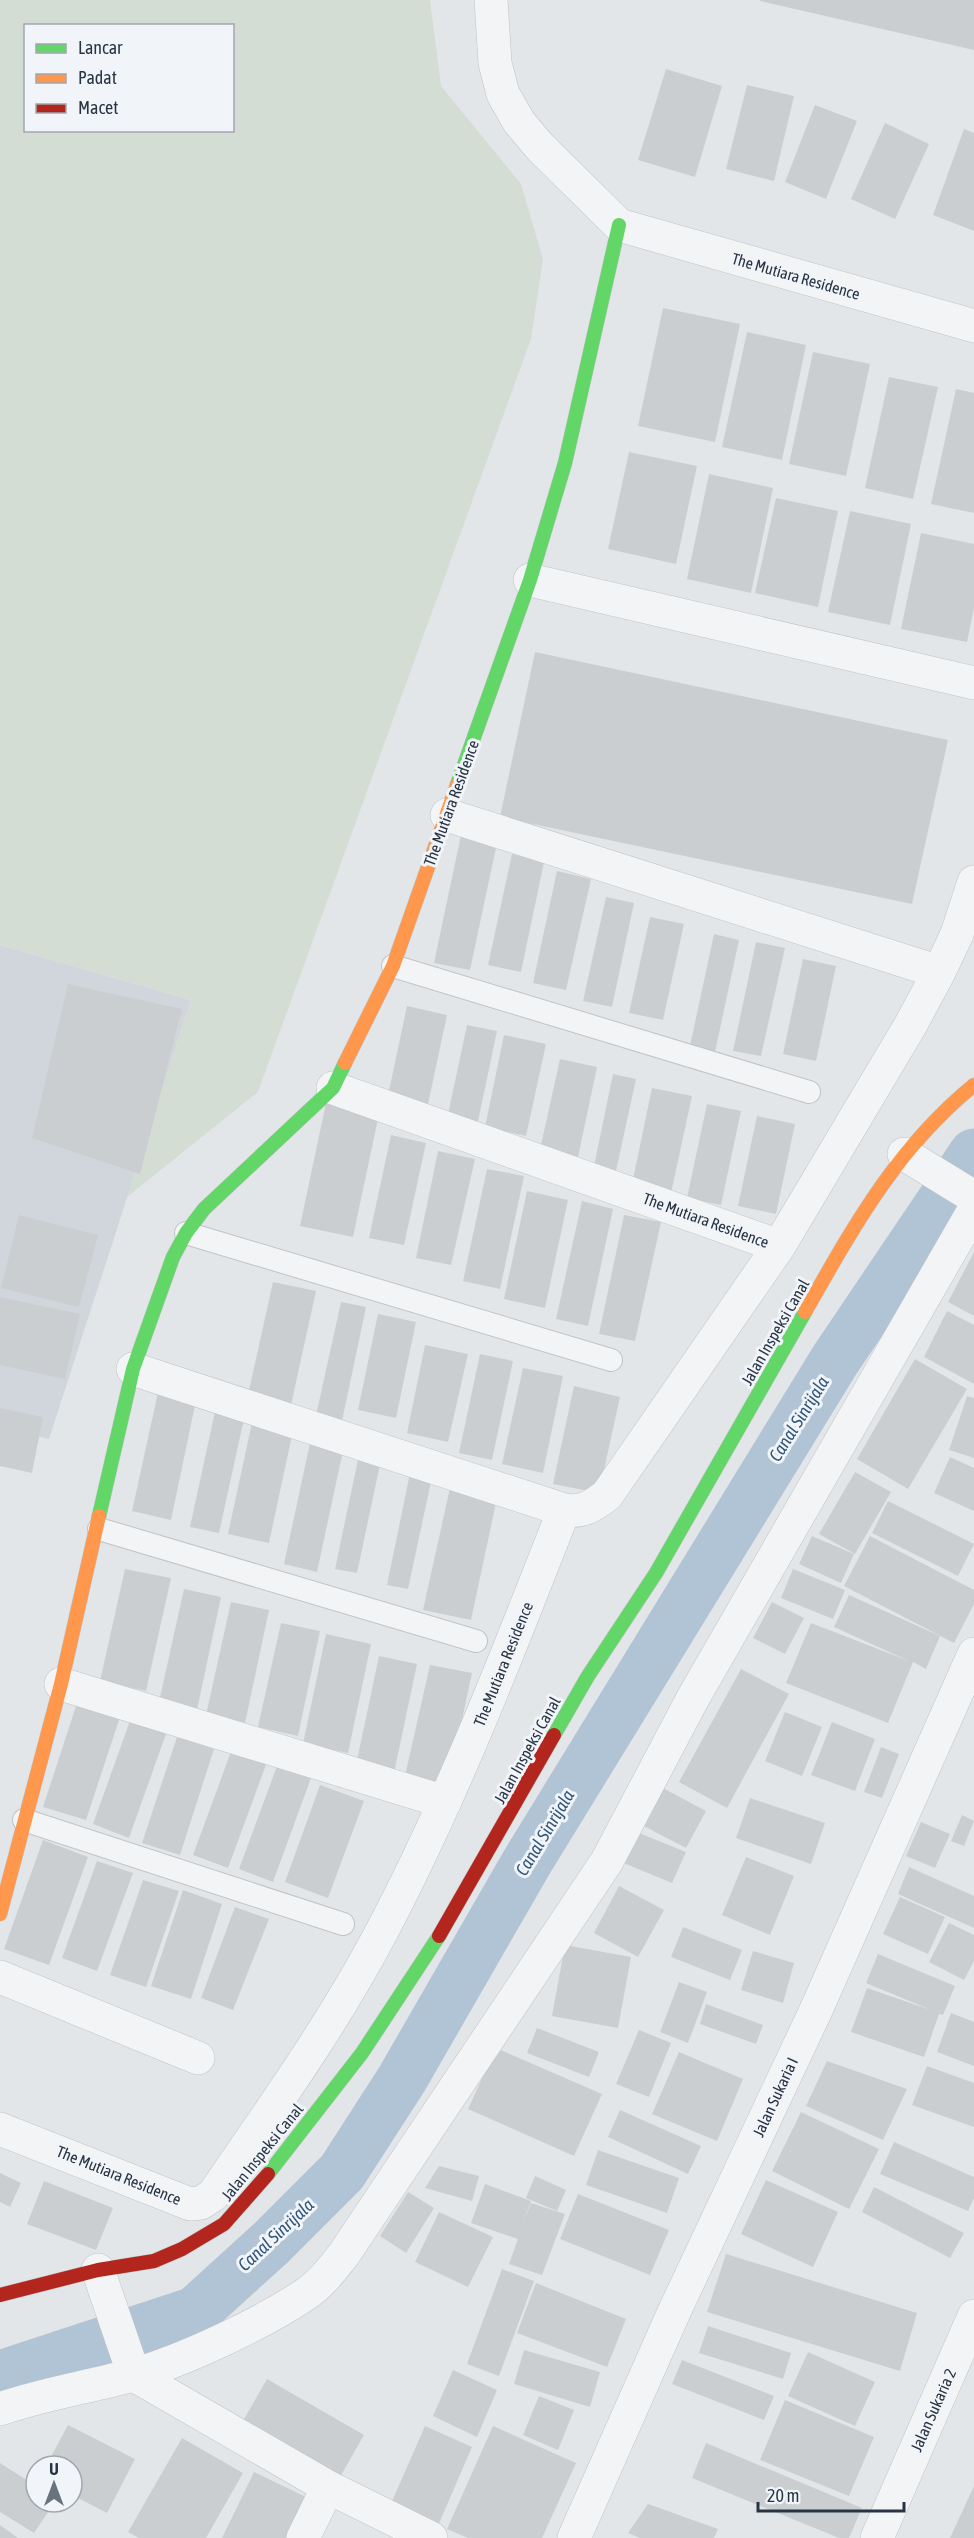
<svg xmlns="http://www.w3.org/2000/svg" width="974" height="2538" font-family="'Asap Condensed',sans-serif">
<rect width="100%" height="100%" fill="#e3e6e9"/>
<!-- built -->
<path fill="#d1d6dc" d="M0,945L191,1000L49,1439L0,1427Z"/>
<!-- green -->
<path fill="#d4ddd4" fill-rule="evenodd" d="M0,0H430L441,86L521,184L543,259L531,339L258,1092L127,1197L191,1000L0,945ZM26,26H232V130H26Z"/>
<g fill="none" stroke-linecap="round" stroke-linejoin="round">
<!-- canal -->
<path stroke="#b0c4d5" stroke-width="51" d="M0,2376L195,2312L271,2243L342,2172L402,2079L527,1862L835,1360L974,1154"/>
</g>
<!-- building -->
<path fill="#cbced1" d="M760,0H974V50L760,1Z
M666,69L722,86L695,177L638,160Z
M747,85L794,96L774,181L726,169Z
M815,105L857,121L826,199L785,182Z
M885,123L929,144L895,219L851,199Z
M964,129L974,133V231L933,215Z
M663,308L740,324L715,442L638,426Z
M747,332L806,345L782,460L722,447Z
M813,352L870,364L846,476L789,464Z
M889,377L938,387L913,499L865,488Z
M956,389L974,393V513L931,504Z
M629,452L697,466L676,564L608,549Z
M709,474L773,488L751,593L687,579Z
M776,498L838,511L818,607L755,593Z
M850,511L911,524L890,625L828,612Z
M921,533L974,544V608L967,642L901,629Z
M535,652L948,740L912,904L500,817Z
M461,835L497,843L470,970L434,963Z
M512,854L544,862L521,972L488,965Z
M557,871L591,879L566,990L533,983Z
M606,897L634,903L612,1007L583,1001Z
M650,917L684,924L663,1020L629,1013Z
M714,934L739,940L715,1052L690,1046Z
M756,942L785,948L761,1056L733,1051Z
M803,959L836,966L816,1061L783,1054Z
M68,984L182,1009L140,1174L32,1138Z
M407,1006L447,1015L427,1109L387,1100Z
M467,1025L497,1031L477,1126L447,1119Z
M504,1035L546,1044L526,1136L485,1127Z
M560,1059L597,1067L577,1162L539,1154Z
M613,1074L636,1079L616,1171L594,1166Z
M652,1088L692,1096L671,1193L632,1184Z
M326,1103L379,1114L353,1237L300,1226Z
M707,1104L741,1111L721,1205L687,1198Z
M757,1116L795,1124L776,1214L738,1206Z
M391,1135L426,1143L404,1245L369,1238Z
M438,1151L475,1159L451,1265L416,1258Z
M487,1169L524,1176L500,1289L463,1281Z
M527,1191L568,1200L545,1308L504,1299Z
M582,1201L613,1209L588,1326L556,1319Z
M19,1215L98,1235L79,1307L1,1288Z
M624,1215L661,1222L635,1341L599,1334Z
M974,1252V1316L948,1302Z
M273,1282L316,1291L291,1405L248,1395Z
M0,1297L80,1314L65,1379L0,1365Z
M341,1302L366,1307L341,1426L315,1420Z
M947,1311L974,1325V1384L924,1357Z
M378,1314L416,1322L396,1418L358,1410Z
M425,1345L468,1354L448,1442L407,1433Z
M480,1354L513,1361L492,1460L459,1453Z
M915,1359L967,1389L908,1489L857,1459Z
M523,1368L563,1376L543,1473L502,1464Z
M574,1386L620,1397L599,1493L553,1484Z
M159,1388L197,1396L171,1520L132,1511Z
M967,1396L974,1398V1458L949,1450Z
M216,1407L245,1414L219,1533L190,1527Z
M0,1408L43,1417L32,1473L0,1466Z
M253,1418L294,1426L269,1543L228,1534Z
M310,1443L343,1451L317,1572L284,1564Z
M359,1455L381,1460L357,1573L335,1569Z
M950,1457L974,1468V1511L934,1493Z
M855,1472L891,1492L855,1554L819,1534Z
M410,1473L432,1477L408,1589L387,1585Z
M450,1488L497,1498L471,1620L423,1610Z
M888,1501L974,1544L958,1576L872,1533Z
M812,1536L854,1554L841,1583L799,1564Z
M870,1536L974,1590V1604L954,1643L844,1586Z
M125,1569L171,1578L146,1691L100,1681Z
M793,1569L845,1590L833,1619L781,1598Z
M184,1589L221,1597L197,1710L159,1702Z
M849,1595L940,1636L926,1669L913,1662L888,1723L786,1683L811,1623L909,1661L834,1627Z
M231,1602L269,1610L245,1723L206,1715Z
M772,1602L804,1618L785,1654L753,1638Z
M281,1623L320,1631L298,1736L258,1727Z
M326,1634L371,1644L348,1753L303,1744Z
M379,1656L417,1664L394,1773L356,1765Z
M430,1665L472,1673L448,1785L405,1776Z
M741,1669L789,1694L727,1808L679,1782Z
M78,1700L121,1714L86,1820L43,1807Z
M785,1712L822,1727L802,1776L765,1761Z
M131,1718L167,1731L129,1838L93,1824Z
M832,1722L875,1739L855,1791L811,1775Z
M177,1737L214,1749L180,1855L142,1843Z
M881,1747L899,1754L882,1798L864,1792Z
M232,1749L267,1762L228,1868L193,1855Z
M277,1766L311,1778L273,1882L239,1869Z
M320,1785L364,1801L328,1898L285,1882Z
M659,1786L706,1811L686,1848L640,1824Z
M750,1798L825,1823L811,1864L736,1838Z
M962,1815L974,1821L964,1846L951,1841Z
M921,1822L950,1834L935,1868L906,1856Z
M634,1831L686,1852L672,1883L621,1862Z
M43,1840L88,1857L49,1965L4,1949Z
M746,1857L794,1876L770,1935L722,1915Z
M97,1861L133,1873L97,1971L62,1958Z
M909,1867L974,1896V1928L898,1894Z
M143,1880L179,1891L146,1987L110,1975Z
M619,1886L664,1910L638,1957L594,1933Z
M183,1890L222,1904L191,1999L151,1986Z
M900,1897L945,1917L928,1954L883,1934Z
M235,1907L269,1919L233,2010L201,1998Z
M949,1923L974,1935V1961L964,1980L929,1962Z
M683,1927L742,1950L730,1980L671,1957Z
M565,1945L631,1957L618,2028L552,2016Z
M753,1951L794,1963L783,2003L741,1990Z
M878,1954L955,1986L943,2015L939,2014L924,2057L851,2032L867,1988L931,2010L866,1983Z
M679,1982L707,1992L688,2043L660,2032Z
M706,2004L763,2025L756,2044L700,2024Z
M951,2013L974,2022V2066L937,2052Z
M537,2028L599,2052L589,2077L527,2053Z
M639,2030L671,2043L649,2097L616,2084Z
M496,2048L602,2094L574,2156L468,2109Z
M679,2052L743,2079L717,2141L652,2114Z
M827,2061L907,2089L883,2140L806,2106Z
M927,2066L974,2083V2127L912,2105Z
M620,2110L701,2146L688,2174L608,2137Z
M801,2112L879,2149L849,2209L772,2171Z
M894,2142L974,2177V2198L968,2211L880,2174Z
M598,2150L679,2178L667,2213L586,2185Z
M439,2166L479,2176L472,2201L425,2188Z
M0,2173L21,2183L10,2207L0,2202Z
M535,2176L566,2190L557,2211L526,2198Z
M766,2180L838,2212L813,2267L741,2234Z
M44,2181L113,2208L96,2250L27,2224Z
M485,2184L531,2201L523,2223L531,2203L565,2214L542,2275L509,2264L518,2239L471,2223Z
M874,2187L964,2233L950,2258L862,2212Z
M408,2192L434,2208L406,2253L380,2236Z
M578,2194L669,2230L650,2275L560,2239Z
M439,2212L493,2237L468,2287L415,2262Z
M726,2254L917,2313L900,2371L707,2312Z
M502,2269L534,2281L499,2376L467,2364Z
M536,2283L626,2319L607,2367L517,2333Z
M708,2326L791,2353L783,2379L699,2353Z
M524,2350L600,2372L590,2407L514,2384Z
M808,2352L875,2382L855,2426L788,2396Z
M682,2360L774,2396L764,2420L672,2384Z
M453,2370L497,2390L477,2437L433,2416Z
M267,2379L364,2435L340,2477L243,2421Z
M539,2396L574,2410L558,2450L523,2435Z
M785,2400L874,2437L849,2496L760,2460Z
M68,2425L135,2459L107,2513L72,2495V2466H46Z
M425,2426L472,2447L437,2528L389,2508Z
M493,2426L576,2463L542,2538H468L447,2529Z
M182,2438L243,2473L206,2538H139L128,2532Z
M706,2443L862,2508L849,2538H839L692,2478Z
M0,2463L36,2486V2502H55L34,2533L0,2512Z
M254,2472L308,2498L289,2538H222Z
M974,2486V2538H950Z
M648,2504L718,2529L714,2538H640L628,2533Z
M0,2525L18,2538H0Z"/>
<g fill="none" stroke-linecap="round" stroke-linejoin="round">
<defs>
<path id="lane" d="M393,966L809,1092
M186,1233L611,1360
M99,1529L476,1641
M24,1820L343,1924"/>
<path id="street" d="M491,0L495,63L503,94L519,122L540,147L619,225L974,326
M530,580L974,683
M447,815L939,972L957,934L974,882
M333,1088L779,1246
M904,1154L974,1197
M133,1369L564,1510C582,1513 593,1506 607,1495L779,1246L910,1026L939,972
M61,1684L445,1802
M0,1977L198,2058
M0,2129L190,2204L201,2203L213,2195C272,2109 333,2024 382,1931C453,1796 508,1653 564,1510
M98,2270L134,2375L328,2487L431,2538
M0,2409C43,2394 89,2387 133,2375C185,2360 261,2324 306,2294C322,2283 333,2268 344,2254L607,1861L693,1698L974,1210
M303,2538L328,2487
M574,2538L674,2312L816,2010L974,1654
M877,2538L974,2316"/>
<path id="fast" d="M457,785L530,580L565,463L619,225
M99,1516L133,1369L173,1257L186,1233L204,1209L333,1088L345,1063
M554,1735L588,1676L656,1573L805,1312
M268,2174L362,2053L439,1936"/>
<path id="slow" d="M345,1063L393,966L457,785
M805,1312C854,1226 896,1149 974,1085
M0,1914L61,1684L99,1516"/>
<path id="jam" d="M439,1936L554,1735
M0,2295L98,2270L154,2261L182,2249L224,2224L268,2174"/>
</defs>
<!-- lane casing -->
<use href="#lane" stroke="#c1c4c7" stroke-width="24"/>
<!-- street casing -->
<use href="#street" stroke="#c1c4c7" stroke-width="34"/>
<!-- fast casing -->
<use href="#fast" stroke="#c1c4c7" stroke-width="15"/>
<!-- slow casing -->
<use href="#slow" stroke="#c1c4c7" stroke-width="15"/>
<!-- jam casing -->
<use href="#jam" stroke="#c1c4c7" stroke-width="15"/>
<!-- lane -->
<use href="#lane" stroke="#f3f4f5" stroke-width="22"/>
<!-- street -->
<use href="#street" stroke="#f3f4f5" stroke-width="33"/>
<!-- fast -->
<use href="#fast" stroke="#63d668" stroke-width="14"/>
<!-- slow -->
<use href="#slow" stroke="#ff974d" stroke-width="14"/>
<!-- jam -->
<use href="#jam" stroke="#b3261e" stroke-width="14"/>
</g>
<g text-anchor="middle" stroke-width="6" stroke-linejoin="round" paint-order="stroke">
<!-- street labels -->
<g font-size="16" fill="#283443" stroke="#f1f4f8">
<text transform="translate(796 276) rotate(16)" y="6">The Mutiara Residence</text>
<text transform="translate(451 803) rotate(-70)" y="6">The Mutiara Residence</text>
<text transform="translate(706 1220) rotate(20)" y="6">The Mutiara Residence</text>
<text transform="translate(775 1332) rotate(-60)" y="6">Jalan Inspeksi Canal</text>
<text transform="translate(503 1664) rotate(-68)" y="6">The Mutiara Residence</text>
<text transform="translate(527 1750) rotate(-61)" y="6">Jalan Inspeksi Canal</text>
<text transform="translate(775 2097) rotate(-65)" y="6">Jalan Sukaria I</text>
<text transform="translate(262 2152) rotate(-51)" y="6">Jalan Inspeksi Canal</text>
<text transform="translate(119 2175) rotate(22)" y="6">The Mutiara Residence</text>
<text transform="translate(933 2410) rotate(-66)" y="6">Jalan Sukaria 2</text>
</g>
<!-- water labels -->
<g font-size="18" font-style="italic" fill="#30567a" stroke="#f1f4f8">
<text transform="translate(799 1419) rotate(-58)" y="6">Canal Sinrijala</text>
<text transform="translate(545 1833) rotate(-59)" y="6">Canal Sinrijala</text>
<text transform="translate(276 2235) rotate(-43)" y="6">Canal Sinrijala</text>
</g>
</g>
<!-- legend -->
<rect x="24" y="24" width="210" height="108" fill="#f1f4f8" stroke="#a1a7b0" stroke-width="1.5"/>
<rect x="36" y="44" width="30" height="9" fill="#63d668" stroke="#a1a7b0" stroke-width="1.5"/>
<text x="78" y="54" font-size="18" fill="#283443">Lancar</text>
<rect x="36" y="74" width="30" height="9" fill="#ff974d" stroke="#a1a7b0" stroke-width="1.5"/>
<text x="78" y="84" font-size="18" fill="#283443">Padat</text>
<rect x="36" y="104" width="30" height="9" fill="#b3261e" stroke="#a1a7b0" stroke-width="1.5"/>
<text x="78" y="114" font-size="18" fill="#283443">Macet</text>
<!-- north arrow -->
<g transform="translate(54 2484)"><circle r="28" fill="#f1f4f8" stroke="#a1a7b0" stroke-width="1.5"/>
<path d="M0-4.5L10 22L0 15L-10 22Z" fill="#69727d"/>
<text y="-9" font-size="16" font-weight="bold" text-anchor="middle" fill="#283443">U</text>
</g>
<!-- scale -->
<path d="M758 2502v9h146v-9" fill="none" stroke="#283443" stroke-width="3"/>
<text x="767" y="2502" font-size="18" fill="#283443" stroke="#f1f4f8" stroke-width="4.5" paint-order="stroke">20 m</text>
</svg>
